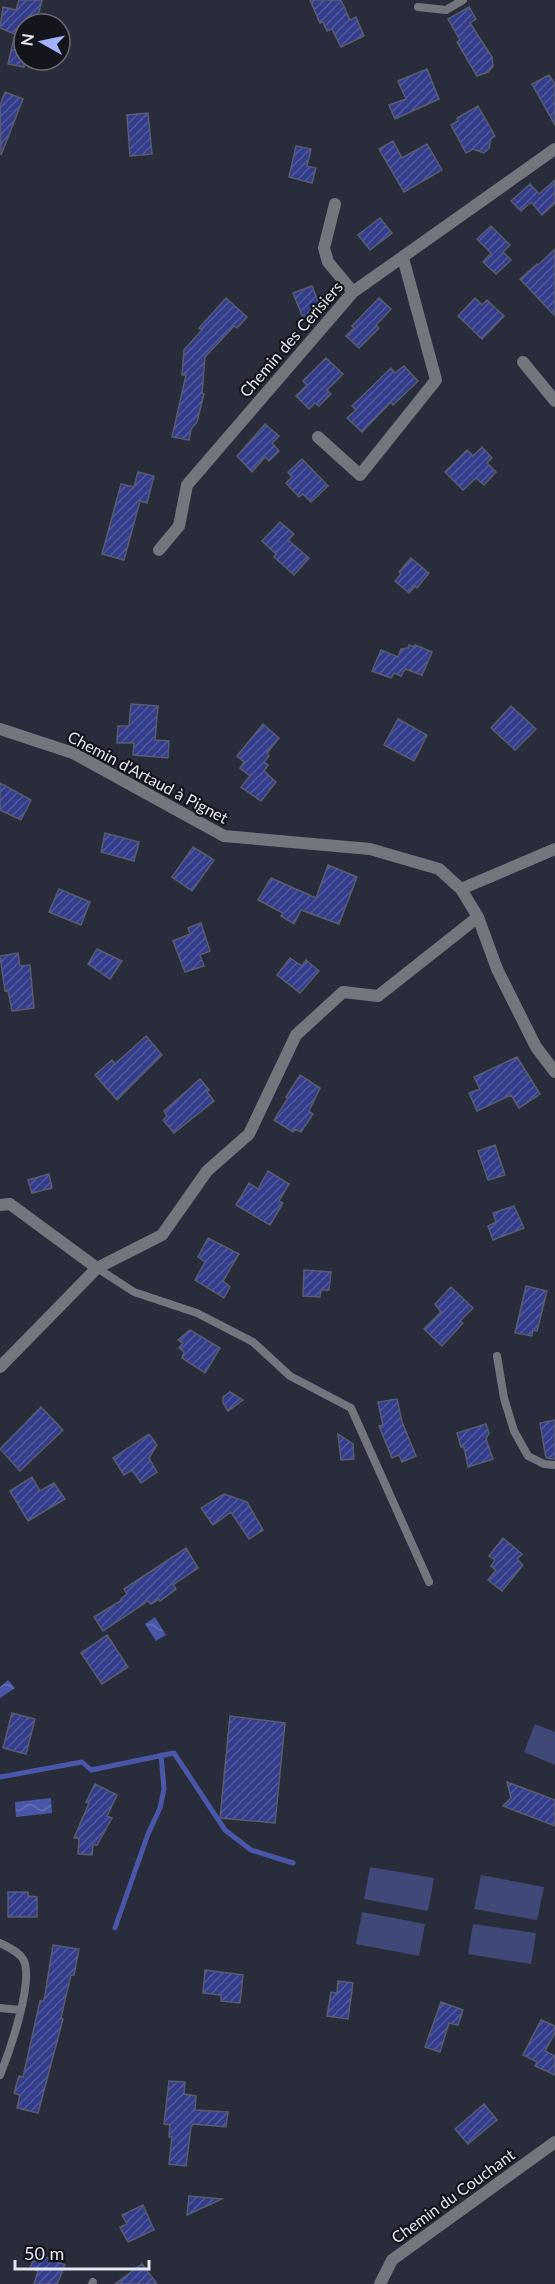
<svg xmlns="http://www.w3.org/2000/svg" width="555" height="2284" font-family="Lato,sans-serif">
<defs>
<pattern id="water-waves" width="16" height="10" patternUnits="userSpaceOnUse" patternTransform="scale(1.5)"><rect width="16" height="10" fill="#4a57a8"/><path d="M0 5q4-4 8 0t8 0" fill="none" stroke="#646fb4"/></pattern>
<pattern id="building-hatch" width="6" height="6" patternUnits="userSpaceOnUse" patternTransform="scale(1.5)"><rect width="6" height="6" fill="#343d8b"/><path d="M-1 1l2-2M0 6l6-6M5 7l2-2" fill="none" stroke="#51599c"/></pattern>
</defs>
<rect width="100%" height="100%" fill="#292d3b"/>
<!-- grass -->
<path fill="#3f4876" d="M535,1724L555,1732V1765L524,1752Z
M370,1867L434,1878L428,1911L364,1899Z
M481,1875L544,1887L537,1920L474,1909Z
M362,1912L425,1924L419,1956L356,1944Z
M473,1924L536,1933L531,1964L468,1954Z"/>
<!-- water -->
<path fill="url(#water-waves)" d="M155,1617L166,1635L156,1641L145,1624Z
M8,1680L15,1688L0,1698V1687Z
M51,1798L52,1813L16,1817L15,1802Z"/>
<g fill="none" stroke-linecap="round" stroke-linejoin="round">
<!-- stream -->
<path stroke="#4a57a8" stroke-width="5" d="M0,1777L82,1762L91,1770L174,1753L225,1830L251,1850L293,1863
M115,1928L148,1834L160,1808L164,1789L161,1755"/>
</g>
<!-- building -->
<path fill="url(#building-hatch)" stroke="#585c6c" stroke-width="1.5" d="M19,0H42L38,15L53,19L52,24H24V67L8,64L15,34L0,28L3,7L16,10Z
M310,0H341L350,20L356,17L364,36L341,47L332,29L327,31L323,22L320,23Z
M469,7L476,19L470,23L492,57L493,66L488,72L477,76L457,42L460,40L448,19Z
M427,69L439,99L395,119L389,105L406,99L398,81Z
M549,75L555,84V125L532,84Z
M5,92L23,99L1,155L0,105Z
M478,106L495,136L491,139L489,148L484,153L473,149L466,153L451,125L458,121L457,118Z
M148,113L152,154L130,156L127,115Z
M393,141L402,158L427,144L442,170L404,192L379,149Z
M296,146L311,149L307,166L316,168L312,183L289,177Z
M555,180V203L542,215L531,202L521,211L511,201L530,184L539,194Z
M380,218L392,233L370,250L358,235Z
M491,226L510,245L503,252L511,260L496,274L483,262L491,253L477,239Z
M555,249V316L520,279L537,264L538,265Z
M312,286L323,314L304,320L293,293Z
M226,298L247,317L237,328L234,326L205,357L202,393L204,394L197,422L191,429L189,440L172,437L186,375H182L184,350L202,330L199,328Z
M379,298L391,309L376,325L379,328L359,348L346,336L354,328L352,326Z
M475,298L482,305L487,300L504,316L482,339L458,316Z
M326,358L343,374L327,390L331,394L319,406L315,403L309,409L296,396L307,385L303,381Z
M404,366L418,381L393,405L391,402L362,432L347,418L356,410L352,406L391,368L395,373Z
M265,424L279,436L272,443L279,451L269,461L265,457L252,472L237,456Z
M482,447L492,458L487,463L496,472L484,485L476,478L463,490L445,472L467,450L473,456Z
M302,459L328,486L311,502L303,494L299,497L286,483L292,477L288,472Z
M138,472L154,476L147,503L140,501L124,560L102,554L121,484L134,487Z
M280,522L294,534L288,540L309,558L294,575L274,557L276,554L262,541Z
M411,558L429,573L417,588L415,586L409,593L395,581L401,574L399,572Z
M409,645L414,647L415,645L432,652L422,675L405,669L401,676L394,673L391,678L372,671L381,650L398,657L401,649L408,648Z
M131,704L158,706L155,740L169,741L168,758L133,755L134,743H117L118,726H129Z
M511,706L536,729L515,750L491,728Z
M398,719L427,735L414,761L384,745Z
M263,724L279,738L267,753L269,756L264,762L268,765L264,771L276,782L261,801L241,787L250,776L240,768L244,762L237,756Z
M0,783L31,800L21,820L0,810Z
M105,833L139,842L134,861L101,852Z
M193,847L214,860L192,891L172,877Z
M328,865L357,877L339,924L301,910L294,924L281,916L283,913L258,900L271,878L316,898Z
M59,889L90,902L81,925L49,912Z
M201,923L210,951L200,955L204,966L185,972L173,941L190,934L188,928Z
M97,949L122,961L110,979L88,964Z
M18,953L20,966L30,965L34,1008L12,1011L8,990L5,991L0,956Z
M290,958L302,966L306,960L319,971L300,993L277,975Z
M146,1036L162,1055L117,1100L95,1075L112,1060L115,1064Z
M517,1057L540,1094L519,1108L511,1095L477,1111L469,1093L480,1089L474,1077Z
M300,1075L320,1088L309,1111L313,1114L301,1132L295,1129L293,1132L274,1120L288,1098L286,1097Z
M200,1079L209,1090L207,1092L214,1101L174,1133L163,1120L167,1116L164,1111Z
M495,1145L505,1175L488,1180L478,1151Z
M268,1171L289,1184L279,1201L283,1203L270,1225L236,1205L249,1183L258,1189Z
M49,1174L52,1188L32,1193L28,1180Z
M514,1206L524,1228L493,1240L488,1226L496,1222L493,1213Z
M208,1238L239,1254L223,1281L230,1287L224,1298L195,1280L205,1262L198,1257Z
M304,1270L331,1272L329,1290H321L320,1297L303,1296Z
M526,1286L547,1291L537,1331L533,1330L532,1336L515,1333Z
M451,1287L473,1308L460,1321L463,1323L442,1346L424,1329L441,1312L435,1304Z
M190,1330L220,1348L205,1373L182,1358L184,1352L179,1348L183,1343L178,1340Z
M230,1392L243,1400L228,1411L223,1403V1397Z
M397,1399L402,1422L416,1456L402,1462L399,1455L392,1458L379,1426L383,1425L378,1402Z
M41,1407L63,1430L20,1471L0,1449Z
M555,1420V1459L546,1458L540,1423Z
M486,1424L489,1433L486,1439L493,1459L468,1467L464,1447H461L457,1433Z
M149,1434L157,1445L149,1458L157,1472L141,1483L132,1470L124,1475L113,1458Z
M338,1434L353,1444L354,1459L341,1460Z
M32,1477L40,1491L54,1483L65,1499L28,1521L10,1491Z
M224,1494L247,1502L263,1530L249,1539L231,1512L213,1525L201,1508Z
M503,1538L522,1554L517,1559L523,1565L502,1591L488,1580L496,1570L491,1566L495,1560L489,1556Z
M186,1548L198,1568L173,1585L176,1589L160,1601L159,1599L151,1604L148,1601L103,1631L94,1617L122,1600L121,1599L127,1594L124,1589Z
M107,1635L128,1667L102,1684L81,1653Z
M12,1713L35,1719L26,1754L3,1748Z
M230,1716L285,1723L275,1823L220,1818Z
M507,1782L555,1800V1826L503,1806L511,1798Z
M95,1784L117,1795L107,1816L112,1818L97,1845H93L92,1855L78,1854L79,1838H74L89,1803L86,1802Z
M8,1892H28V1896L37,1897V1917H8Z
M53,1945L79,1949L74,1975H71L66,1996L61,2018L63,2019L38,2113L17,2108L20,2095L14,2093L19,2076L23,2077L40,2001H44Z
M205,1970L243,1975L240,2003L221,2001V1995L203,1993Z
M338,1981L353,1983L348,2019L327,2016L331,1992L337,1993Z
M441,2002L463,2010L458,2025L449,2023L440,2052L425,2047Z
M541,2020L555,2026V2033L545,2051L555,2056V2075L535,2066L537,2062L523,2055Z
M169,2081L185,2082L184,2094L196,2096L195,2110L228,2112L226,2127L193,2124L191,2127L186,2166L169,2164L172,2137H169L170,2125L164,2124Z
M484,2104L497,2120L468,2144L455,2129Z
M189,2196L222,2199L187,2215Z
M143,2205L154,2230L128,2242L120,2227L127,2224L122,2215Z
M36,2253L65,2265L57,2284H34L38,2271L30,2268Z
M142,2264L157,2284H115Z"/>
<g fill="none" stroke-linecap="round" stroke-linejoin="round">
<!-- lane -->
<path stroke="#74767e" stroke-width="8" d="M418,7L446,10L463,0
M97,1268L134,1292L197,1313L253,1342L290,1376L351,1408L429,1582
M497,1356L504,1398L514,1431L528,1456L544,1464L555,1465
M0,1943C8,1947 18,1951 23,1959C35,1980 9,2053 0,2075
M0,2008L21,2010
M92,2284L93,2282"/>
<!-- street -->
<path stroke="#74767e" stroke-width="12" d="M335,204L324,248L328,262L353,292
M523,362L555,401
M318,437L360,475L436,380L403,258
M159,550L179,526L187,485L353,292L555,149
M0,729L73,753L224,836L370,849L439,869L461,889L478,917L497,969L536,1047L555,1072
M461,889L555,849
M0,1205L10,1204L97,1268
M0,1367L97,1268L162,1235L207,1171L249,1134L296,1035L343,992L378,996L478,917
M380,2284L392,2260L555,2142"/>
</g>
<g text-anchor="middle" stroke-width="4.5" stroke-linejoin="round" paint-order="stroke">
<!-- street labels -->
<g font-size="16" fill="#e3e5ef" stroke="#14151c">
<text transform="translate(291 339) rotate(-49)" y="6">Chemin des Cerisiers</text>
<text transform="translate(148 777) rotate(28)" y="6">Chemin d'Artaud à Pignet</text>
<text transform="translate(453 2196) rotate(-36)" y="6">Chemin du Couchant</text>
</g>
</g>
<!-- north arrow -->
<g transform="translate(42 42) rotate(279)"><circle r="28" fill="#14151c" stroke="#676870" stroke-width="1.5"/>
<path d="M0-4.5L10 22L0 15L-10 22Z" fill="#a2b2fd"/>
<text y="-9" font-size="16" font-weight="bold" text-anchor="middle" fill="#e3e5ef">N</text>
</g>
<!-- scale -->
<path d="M15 2260v9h134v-9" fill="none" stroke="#e3e5ef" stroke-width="3"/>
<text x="24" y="2260" font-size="18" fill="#e3e5ef" stroke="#14151c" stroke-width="4.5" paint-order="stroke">50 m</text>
</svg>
